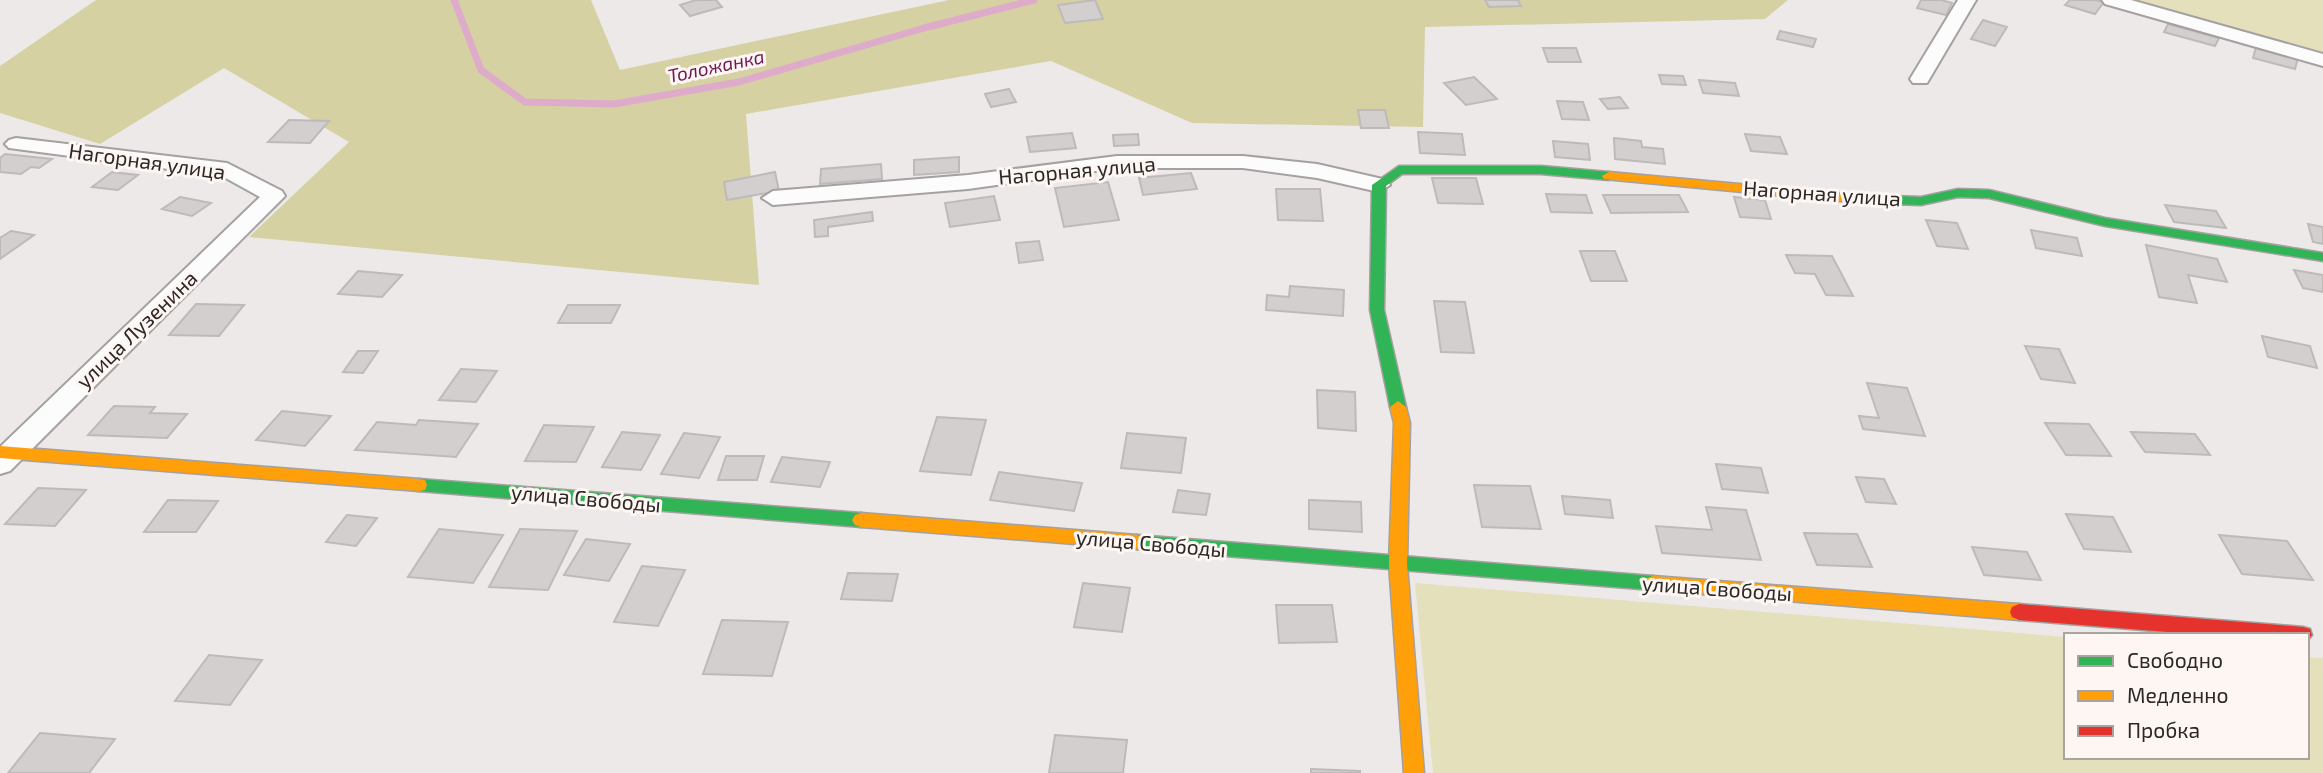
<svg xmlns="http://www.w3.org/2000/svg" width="2323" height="773" font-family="'Exo 2',sans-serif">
<rect width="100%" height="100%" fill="#ede9e8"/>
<!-- green -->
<path fill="#e3e0bb" d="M2120,0H2323V58Z
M1415,583L2066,637V757H2307V657L2323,658V773H1433Z"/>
<!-- forest -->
<path fill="#d5d1a3" d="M96,0H591L620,70L949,0H1788L1765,19L1425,27L1423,127L1192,123L1051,61L746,114L759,285L249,237L349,142L224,68L100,144L0,113V66Z"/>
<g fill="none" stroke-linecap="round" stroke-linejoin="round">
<!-- stream -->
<path stroke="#deabcb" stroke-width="7" d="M454,0L481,70L525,102L614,104L739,82L924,28L1034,0"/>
</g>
<!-- building -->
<path fill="#d3cfcf" stroke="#bdbab9" stroke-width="2" d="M696,0H716L722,7L690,16L680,5Z
M1095,0L1103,19L1065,23L1058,5Z
M1485,0H1518L1521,6L1489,7Z
M1921,0H1941L1952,3L1946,15L1917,8Z
M2070,0H2095L2104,2L2095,14L2065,5Z
M1983,20L2007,27L1995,46L1971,39Z
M2168,24L2219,38L2215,46L2164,32Z
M1780,31L1816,39L1813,47L1777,39Z
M2256,47L2298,58L2295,69L2253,58Z
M1543,48H1576L1581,62H1548Z
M1659,75L1683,76L1686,85L1662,84Z
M1474,77L1497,99L1466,105L1444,83Z
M1699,80L1735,83L1739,96L1703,93Z
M1009,89L1016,102L991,107L985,94Z
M1620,97L1628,108L1608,109L1600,99Z
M1557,101L1583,102L1589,120L1562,119Z
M1358,110H1385L1389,128H1361Z
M289,120L329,121L310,143L268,142Z
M1418,132L1462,134L1465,155L1420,153Z
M1072,133L1076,148L1030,152L1027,137Z
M1138,134L1139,145L1114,146L1113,135Z
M1745,134L1780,137L1787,154L1751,151Z
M1614,138L1641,141L1642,147L1663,149L1665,164L1615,159Z
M1553,141L1588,144L1590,160L1555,157Z
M5,154L52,159L39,168L31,167L21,174L0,172V158Z
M959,157V172L914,175V160Z
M881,164L882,179L820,184L821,169Z
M112,172L138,175L118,190L92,187Z
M775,172L779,191L727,200L724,182Z
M1191,173L1197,189L1143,195L1139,178Z
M1432,178H1476L1483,204L1438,203Z
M1108,182L1119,220L1064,227L1055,188Z
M1276,189H1320L1323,221L1278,220Z
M1546,194L1586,195L1592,213L1551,212Z
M1603,195H1679L1688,212L1611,213Z
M994,196L1000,220L950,227L945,203Z
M180,197L211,203L192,216L162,209Z
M1734,197L1765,200L1771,219L1740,217Z
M2165,205L2216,211L2226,228L2174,222Z
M872,212L873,221L828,227V236L815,237L814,220Z
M1926,220L1957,223L1968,249L1937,246Z
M2308,224L2323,227V244L2313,242Z
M2031,230L2077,238L2082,256L2036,248Z
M11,231L34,235L0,259V238Z
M1039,241L1043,260L1019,263L1016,243Z
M2146,245L2217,259L2227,282L2188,275L2197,303L2159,297Z
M1580,251H1615L1627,281H1591Z
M1786,255L1832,256L1853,296L1826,295L1815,274L1795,273Z
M2294,270L2323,275V292L2303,288Z
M358,271L402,275L382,297L338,294Z
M1290,286L1344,290L1343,316L1266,310L1267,295L1289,297Z
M1434,301L1465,302L1474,353L1441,352Z
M196,304L244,305L219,336L169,335Z
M568,305H620L611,323H558Z
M2262,336L2310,346L2317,368L2268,357Z
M2025,346L2059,349L2075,383L2041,379Z
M358,351H378L363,373L343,372Z
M461,369L497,371L476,402L439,400Z
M1867,383L1907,388L1925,436L1863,429L1859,416L1879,418Z
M1317,390L1355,392L1356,431L1318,428Z
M114,406L155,407L150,413L187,414L167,438L88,435Z
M282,411L331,416L305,446L256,440Z
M937,417L986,420L971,475L920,471Z
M419,420L478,424L456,457L355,450L377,422L416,425Z
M2045,423L2089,424L2111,456L2066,455Z
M544,425L594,427L576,462L525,461Z
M622,432L660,435L641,470L602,467Z
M2131,432L2195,434L2210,455L2145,452Z
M684,433L720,437L699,478L661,474Z
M1127,433L1186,438L1181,473L1121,468Z
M726,456H764L757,480H718Z
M782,457L830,462L820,487L771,482Z
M1716,464L1761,468L1768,493L1722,489Z
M999,472L1082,483L1074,511L990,500Z
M1856,477L1884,479L1896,504L1866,502Z
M1474,485L1530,486L1541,529L1482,527Z
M38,488L86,490L55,526L5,524Z
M1178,490L1210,494L1206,515L1173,512Z
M1562,496L1610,500L1613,518L1565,514Z
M168,500L218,501L196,532H144Z
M1309,500L1361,502L1362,532L1309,529Z
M1706,507L1746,510L1761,560L1662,553L1656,526L1712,530Z
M2066,514L2113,517L2131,552L2084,549Z
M347,515L377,518L356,546L326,542Z
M439,529L503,535L473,583L408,577Z
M520,529L577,531L548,590L489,587Z
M1804,533L1857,534L1872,567L1817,565Z
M2219,535L2287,541L2313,580L2242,574Z
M586,539L630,544L609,581L564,575Z
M1972,547L2027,552L2041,580L1984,575Z
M642,566L685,570L658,626L614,622Z
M848,573L898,574L892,601L841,599Z
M1083,583L1130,588L1122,632L1074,627Z
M1276,605H1332L1337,642L1279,643Z
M722,620L788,622L772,676L703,674Z
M209,655L262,660L230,705L175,701Z
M40,733L115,739L89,773H8Z
M1055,735L1127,740L1123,773H1049Z
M1311,769L1360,771V773H1311Z"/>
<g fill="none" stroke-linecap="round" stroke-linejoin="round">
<defs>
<path id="street" d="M1958,0H1976L1927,83H1913L1910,79Z
M2102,0H2131L2323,54V66L2105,4Z
M16,138L227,163L282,191L285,196L10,471L0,474V447L260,197L222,176L9,148L5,144L9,140Z
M1117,156H1243L1317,164L1387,180L1390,185L1379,192L1317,178L1243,168H1117L968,189L773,205L762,198L773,191L968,175Z"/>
<path id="fast" d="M1399,166H1541L1609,172L1616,176L1609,180L1541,174H1402L1386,186L1384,310L1406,407L1398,413L1390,407L1370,310L1372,185Z
M1958,189L1989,190L2105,218L2323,253V261L2105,226L1989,198L1958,197L1921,205L1860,203L1853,199L1860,195L1921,197Z
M419,479L861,513L867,515L870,520L867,525L861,527L419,491L413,490L411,485L413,480Z
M1137,535L1653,576L1659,578L1662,583L1659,588L1653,590L1137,549L1131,547L1128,542L1131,537Z"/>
<path id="slow" d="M1609,172L1860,195L1867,199L1860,203L1604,179L1602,176Z
M1398,401L1406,407L1410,423L1407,564L1424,773H1404L1389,564L1394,423L1390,407Z
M0,446L419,479L425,480L427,485L425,490L419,491L0,458Z
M861,513L1137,535L1143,537L1146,542L1143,547L1137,549L861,527L855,525L852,520L855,515Z
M1653,576L2019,604L2026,607L2028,612L2026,617L2019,620L1653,590L1647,588L1644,583L1647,578Z"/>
<path id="jam" d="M2019,604L2303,627L2310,629L2312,635L2307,641V635H2204L2019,620L2012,617L2010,612L2012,607Z"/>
</defs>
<!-- street casing -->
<use href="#street" stroke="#a4a1a0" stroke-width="4"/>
<!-- fast casing -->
<use href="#fast" stroke="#a4a1a0" stroke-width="3"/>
<!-- slow casing -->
<use href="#slow" stroke="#a4a1a0" stroke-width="3"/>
<!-- jam casing -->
<use href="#jam" stroke="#a4a1a0" stroke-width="3"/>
<!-- street -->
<use href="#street" fill="#fcfcfc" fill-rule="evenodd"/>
<!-- fast -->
<use href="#fast" fill="#30b455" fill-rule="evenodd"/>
<!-- slow -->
<use href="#slow" fill="#ff9f0a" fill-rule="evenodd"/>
<!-- jam -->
<use href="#jam" fill="#e5322d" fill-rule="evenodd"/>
</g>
<g text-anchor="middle" stroke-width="6" stroke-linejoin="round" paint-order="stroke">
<!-- far-water labels -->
<g font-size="19" font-style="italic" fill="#6d1956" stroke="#fef6f2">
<text transform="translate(716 66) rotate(-12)" y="7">Толожанка</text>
</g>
<!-- street labels -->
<g font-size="21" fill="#2b2827" stroke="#fef6f2">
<text transform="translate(147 162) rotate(8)" y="7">Нагорная улица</text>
<text transform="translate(1077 171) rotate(-5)" y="7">Нагорная улица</text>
<text transform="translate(1822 194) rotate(4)" y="7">Нагорная улица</text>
<text transform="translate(137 330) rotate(-44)" y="7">улица Лузенина</text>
<text transform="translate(586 499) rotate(5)" y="7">улица Свободы</text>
<text transform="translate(1151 544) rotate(5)" y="7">улица Свободы</text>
<text transform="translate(1717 589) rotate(4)" y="7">улица Свободы</text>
</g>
</g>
<!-- legend -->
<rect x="2064" y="633" width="245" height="126" fill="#fef6f2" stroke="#aaa4a1" stroke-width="2"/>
<rect x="2078" y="656" width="35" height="10" fill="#30b455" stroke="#aaa4a1" stroke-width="2"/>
<text x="2127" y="668" font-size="21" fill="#2b2827">Свободно</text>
<rect x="2078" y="691" width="35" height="10" fill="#ff9f0a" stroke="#aaa4a1" stroke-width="2"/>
<text x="2127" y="703" font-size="21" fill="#2b2827">Медленно</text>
<rect x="2078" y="726" width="35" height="10" fill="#e5322d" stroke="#aaa4a1" stroke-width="2"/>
<text x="2127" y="738" font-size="21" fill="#2b2827">Пробка</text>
</svg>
